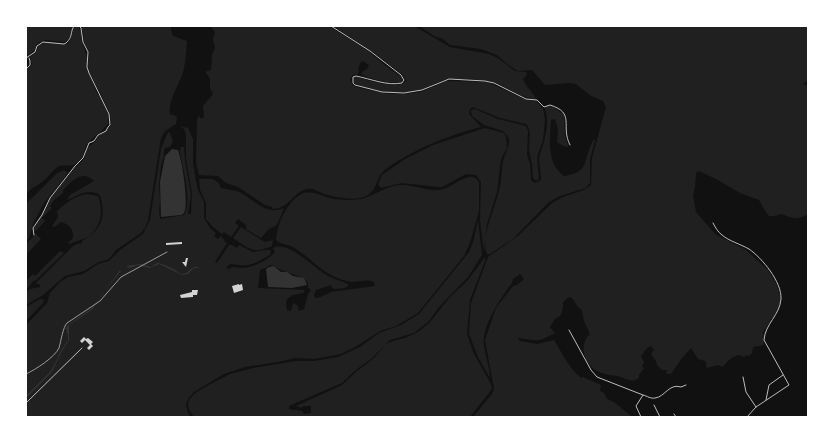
<svg xmlns="http://www.w3.org/2000/svg" width="834" height="443" font-family="Mulish,sans-serif">
<rect width="100%" height="100%" fill="#111"/>
<!-- green -->
<path fill="#202020" fill-rule="evenodd" d="M26,26H73L71,35L66,42L45,40L38,43L34,51L26,57Z
M75,26L78,27L81,31L82,42L87,57V68L97,93L102,99L108,114V124C102,131 95,136 88,143C84,147 84,157 79,162C71,168 65,164 59,166C52,170 49,177 43,181C37,186 31,188 26,194V154L27,153L26,149V69L32,64L30,57L36,52L39,45L45,42L67,44C73,38 71,30 75,26Z
M80,26H170L173,36L187,41C186,51 186,62 183,72C179,86 168,99 170,114L176,116L177,118L176,124L165,131L161,138L148,220L145,228L141,233L116,250L109,259L99,262L84,271L65,276L43,295L26,305V292L30,289L40,287V285L36,283L73,246L79,243V244L82,243V241C98,232 105,222 102,203C101,199 101,194 96,193C85,189 75,197 67,200L70,195L94,181C82,169 72,181 63,190V193L54,200L50,206L52,208L42,218L45,221L36,231L33,230L50,199L75,167L84,159L88,147L95,142L99,135L106,131L111,125L109,111L89,71L88,64L89,53L84,41L83,31Z
M210,26H329L367,50L387,67L403,78L402,82C392,84 370,80 361,74L362,72L367,69L369,65L363,61L360,63L358,69L359,71L358,74L353,75L350,79L352,84L359,88L388,94H404L421,92L446,81L487,82L524,99L536,101L543,108L545,120L543,140L537,157L539,179L536,181L533,178L532,164L529,150L530,134L528,126L526,124L500,118L473,107L470,109L469,114L481,127C449,135 412,150 386,169C374,178 379,191 364,197C353,201 335,197 324,194C319,192 313,188 307,189C293,192 290,208 273,209L272,207L265,205L238,187L226,183L218,176L199,175L196,163L197,120L199,115L200,118H204L203,106L213,94L210,88V78L205,72L211,70L212,55L215,48L213,39L215,32Z
M333,26H414L450,47L489,54L499,59L515,71L526,72L527,75L523,79C525,87 533,91 536,99C521,98 509,88 496,83C484,79 462,79 450,79C441,79 432,86 424,89C403,96 374,92 354,83L353,79L354,77H357L378,83L398,85L404,83L406,81L404,76L373,52Z
M419,26H808V80L803,84L808,86V214C796,221 793,218 781,214L775,216H769L764,209L759,200L740,193L716,179L699,171L696,173L695,187L693,195L696,212L715,234L746,250L758,261L768,270L776,283L780,296V304L774,316L763,332L764,345L753,347L752,353L749,356L747,355L744,357L739,355C731,357 728,360 723,367L718,365L707,368L706,365L707,363L705,361L698,359L691,348L682,358L671,374H667L666,372L668,370H662L657,365L656,361L651,354L654,350L651,346L647,348L641,356L644,362L642,366L644,368L639,375V378C636,380 634,381 630,380C627,380 624,378 621,377C614,375 604,375 597,371C584,364 578,345 590,334L584,321L582,311L581,309L578,307L572,298L569,297L563,302V307L561,315L555,319L550,327L555,333C535,344 538,340 518,338L520,341L537,344L554,340C562,353 569,368 581,378L583,377L601,385L600,391L604,393L607,399L614,402L631,416L628,417H473L492,394L494,389L485,340L496,308L513,286L517,285L524,279L520,274L513,279L512,283C502,296 481,327 484,345C485,356 490,367 490,378L478,357L469,334L471,303L488,257L519,235L552,203L563,197L584,190L591,185L592,158L606,107L603,101L591,96L576,84L569,83L545,85L532,70L518,71L507,64L497,55L481,49L450,45L443,39L434,36Z
M548,106L554,107L564,115L565,136L568,145V147L563,146L557,142L558,129L555,119L551,120C550,140 546,163 564,176C592,172 582,158 594,139L595,141L590,159V183L586,188L560,196L549,202L514,238L490,254H487C480,238 496,206 499,190C502,181 501,171 503,162C505,153 510,147 509,138L503,131L484,125L472,116L471,110L475,109L498,119L526,126L528,131L527,155L530,164L531,180L535,183L541,180V178L539,158L544,142L547,128V118L545,108Z
M179,126L188,128L193,139V163L196,181L198,190L204,202V218L210,228L216,233L214,236L218,239L220,236L225,240L224,241L227,243L215,262L217,263L229,245H232L237,248L239,245L253,252L266,250H271L270,255C252,265 251,267 230,264L226,268L229,269L232,267C236,267 239,268 242,268C253,268 268,260 275,252L273,248C288,240 313,267 325,274C332,279 340,280 348,284V286C344,290 339,288 333,289L331,285L316,290L314,295L315,298L321,297L331,292L375,286L374,282C365,278 356,284 347,281C322,275 313,259 293,247C287,244 281,245 276,240C277,227 282,214 290,204C307,184 314,195 334,199C342,200 359,201 367,197C378,193 391,184 404,185C416,186 428,191 440,190C453,188 471,167 479,182V211L470,243L464,256L418,313L396,326L380,331L357,346L341,354L314,359L295,358L278,362L245,367L224,374L194,392L188,399L186,404L187,410L189,415L192,417H26V325L47,303L50,293L60,282L68,277L83,274L98,264L109,261L120,250L143,234L150,220L161,149L168,132L170,133L173,141L170,147L165,148L164,150V156L161,165L159,185L160,201L159,211L160,219L184,215C193,199 182,169 180,151L181,147H184L185,160L191,195L188,214H191L192,193L186,159V134L184,129ZM270,265L275,266C284,274 300,273 308,283V288L311,290L308,294L304,309L299,311L298,306L293,303L291,311L287,310L286,304L287,299L293,295L303,293L305,290L258,288L260,270C263,268 267,268 270,265Z
M485,128L504,133L506,136L507,148L501,159L497,192L487,224L484,252L480,220L481,182L476,175L466,174L442,187H439L402,183L381,188L378,184L382,175L405,159L433,145Z
M64,170L68,173L44,203L33,224L29,238L26,241V204L57,173Z
M199,179C209,179 217,177 221,188C227,190 233,189 239,192C255,200 266,216 284,208L277,225L269,229L261,238L246,229V225L238,219L235,223L239,226L231,237L224,232L222,234L213,227L206,219V203L200,190Z
M87,194L98,196C104,212 101,227 88,237C82,240 75,241 70,244L68,243L73,238C74,230 69,224 61,222L54,227L52,226L58,217L57,211C66,203 74,196 87,194Z
M478,220L482,255L468,277L439,307L429,321L414,333L390,340L371,359L357,369L342,383L289,406V409L302,411L304,414L311,413V406H303L302,408L296,406L342,385L357,371L373,359L386,344L393,341L405,338L418,332L429,323L450,297L468,280L485,257V261L470,300L467,334L474,354L491,384L492,389L470,417H194L189,410L188,404L189,400L194,394L205,387L230,374L253,368L296,361H314L338,357L360,347L379,333L401,325L419,314L469,252L473,242Z
M241,227L265,242L273,240L272,246C253,255 247,247 233,238Z
M36,234L41,239L26,255V244Z
M60,251L64,253L35,281L34,280C31,283 29,287 26,290V283L28,282L26,281L33,274L35,276Z
M40,299L44,300L43,303L26,321V307Z"/>
<!-- water -->
<path fill="#333" d="M172,149L178,150C182,160 188,199 185,210C184,214 184,213 181,215L161,217L160,182L165,156Z
M157,263C163,263 176,270 181,274L186,273L194,267H199L198,268H194L188,274L182,275L159,264L150,268L138,265L130,268L126,266L141,264L151,267Z
M274,266L281,272H287L293,276L304,278L307,285L292,288L268,287L266,269L269,267Z
M120,270L121,271L101,295L93,309L69,325V340L61,353L54,368L51,373L26,398V396L50,372L56,362L60,352L68,340V336L66,328L68,325L92,308Z"/>
<!-- building -->
<path fill="#d3d3d3" d="M182,242V244L166,245V243Z
M186,258H188L186,267L182,262H185Z
M239,284V285L242,284L243,290L234,293L232,286Z
M192,290H198L197,295H193V297L181,298L180,295L192,292Z
M84,337L86,339L88,338L93,342L91,344L93,346L89,350L87,348L90,345L85,340L82,343L80,341Z"/>
<g fill="none" stroke-linecap="round" stroke-linejoin="round">
<!-- minor -->
<path stroke="#bcbcbc" stroke-width="1" d="M713,223C715,227 718,232 722,235C729,241 740,244 749,249C762,258 782,282 781,299C780,315 765,324 764,340L789,385L756,407L747,417
M569,330L591,370L597,377L643,395
M743,377L746,392L756,407
M766,400L769,385L783,375
M26,403L82,348
M654,405L660,417
M674,414L676,417
M641,417L636,406L643,395C647,396 651,399 655,398C665,397 669,383 681,387L686,385"/>
<!-- tertiary -->
<path stroke="#bcbcbc" stroke-width="1" d="M331,26L370,51L401,75L404,80L402,83C387,86 371,79 356,76L353,77V83L355,85L382,92L404,93L422,90L449,79L485,81L494,83L526,99L537,100L544,107L550,105C576,113 560,126 570,145
M26,58L35,52L37,46L43,42L64,44L66,43C73,37 70,32 74,26
M26,69L30,65V61L29,58
M34,235L33,228L42,215L50,198L75,166L83,158L89,143L94,141L98,135L106,131L108,127L110,125L109,114L89,73L87,67L88,52L83,42L81,28L79,26"/>
<!-- rail -->
<path stroke="#9a9a9a" stroke-width="1" d="M26,374C35,370 55,357 59,348C61,341 63,327 67,323L100,301L121,277L167,252"/>
</g>
<!-- border -->
<rect width="834" height="443" fill="none" stroke="#ffffff" stroke-width="54"/>
</svg>
